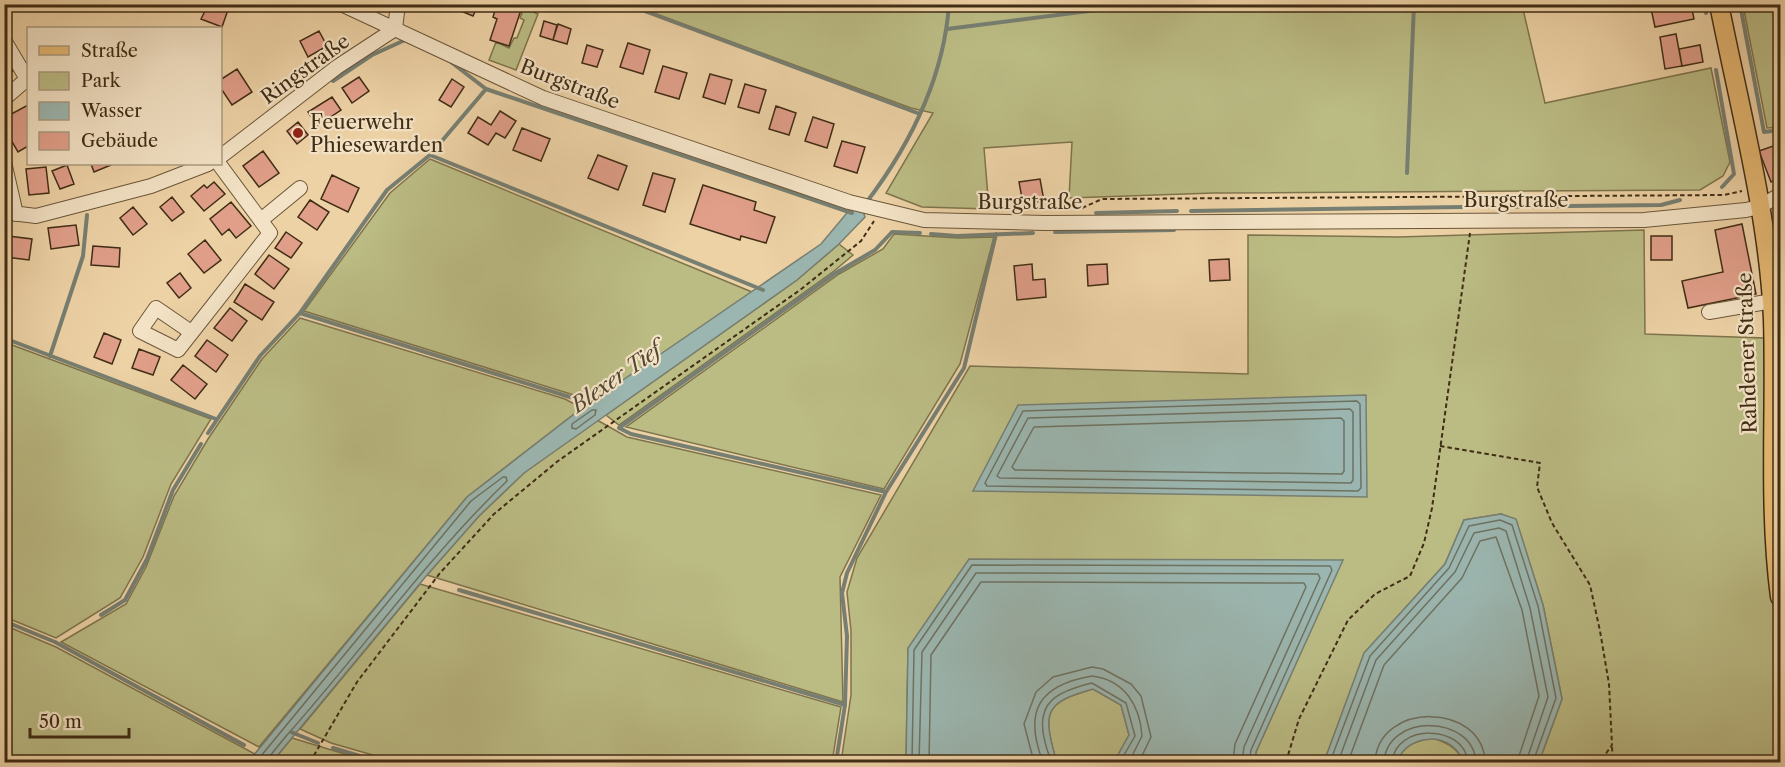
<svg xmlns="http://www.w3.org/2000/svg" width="1785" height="767" font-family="'Libre Caslon Text',serif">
<rect width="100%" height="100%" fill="#edd2a6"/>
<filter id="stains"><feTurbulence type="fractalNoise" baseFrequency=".00333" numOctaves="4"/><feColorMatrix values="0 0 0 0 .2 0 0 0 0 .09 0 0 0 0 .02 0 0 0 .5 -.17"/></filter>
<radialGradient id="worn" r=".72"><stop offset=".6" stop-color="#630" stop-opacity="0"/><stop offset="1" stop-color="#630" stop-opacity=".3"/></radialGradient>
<!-- green -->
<path fill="#bbbb84" stroke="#7e744c" stroke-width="1.5" d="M632,5H1522L1545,103L1711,68L1730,162L1723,176L1700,190L1214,193L1069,198L1072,142L984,148L989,209L922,207L886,193L933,113L911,108Z
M1743,5H1780V127L1767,128Z
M524,8L538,14L516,70L489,60L496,42L509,48L514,38H517L524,20L520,18Z
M430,159L752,292L590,404L577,396L304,311L390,193Z
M1644,230L1645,334L1764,338L1767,562L1780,645V762H1539L1562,699L1543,605L1516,520L1501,514L1464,520L1445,564L1365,653L1324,762H1255L1256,752L1342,560L908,648L906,762H841L851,695V631L847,592L857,558L970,366L1248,374V235L1398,237Z
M894,234L958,238L994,237L960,364L884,489L626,427L839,274L883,249Z
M839,244L853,255L834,271L619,425L606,415L797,280Z
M300,318L565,399L582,408L467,497L259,747L61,642L126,604L146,567L174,496L208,439L262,359Z
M4,342L211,419L171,484L143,557L120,598L56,638L5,617Z
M597,420L627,437L881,495L840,577L843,702L427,575L479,516L524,473Z
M420,584L841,707L832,762H397L331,743L300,729Z
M4,625L56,647L255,754L248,762H5Z
M1093,689L1121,705L1129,735L1114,762H1065L1055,756C1042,710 1047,702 1093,689Z
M292,738L371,762H272Z
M1432,738C1446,742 1458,748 1463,762H1397C1403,745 1415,741 1432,738Z"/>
<!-- water -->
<path fill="#9bb6b0" stroke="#777f72" stroke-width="1.5" d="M851,208L863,211L865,217L839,244L797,280L524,473L479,516L427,575L272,762H248L467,497L582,408L821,244Z
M1366,395L1367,497L973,491L1018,405Z
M1501,514L1516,519L1543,605L1562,699L1539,762H1463C1453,731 1408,732 1397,762H1324L1364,653L1445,564L1464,520Z
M969,559L1343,560L1256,752L1255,762H1114L1129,735L1121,705L1093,689C1047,702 1042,710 1055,756L1065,762H906L908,648Z"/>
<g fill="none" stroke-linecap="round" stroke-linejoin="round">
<!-- shore -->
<path stroke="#6e7262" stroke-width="1.5" d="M1357,401L1360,404L1361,488L1358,491L987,486L985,483L1023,411Z
M1350,409L1353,412V480L1351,483L1000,478L997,476L1028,418Z
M592,410H596L595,415L576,429L572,428V424Z
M1341,418L1344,421V471L1342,474L1015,470L1012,467L1034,427Z
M256,762L471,501L503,477H506L507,481C426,559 362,651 287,735L269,757L268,762
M912,762L914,650L972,565L1330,566L1332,570L1251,750L1249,762
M919,762L922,652L976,573L1318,574L1320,578L1244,747L1242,762
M929,762L931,655L981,582L1304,583L1306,587L1235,744L1233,762
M1034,762L1024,724L1036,692L1053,677L1092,667L1103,669L1131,684L1141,696L1151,737L1139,762
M1043,762C1023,711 1039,685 1092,676C1125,680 1140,706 1142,736L1129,762
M1054,762C1048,757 1047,749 1045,742C1034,701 1059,691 1092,683L1126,703L1135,736L1120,762
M1330,762L1370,656L1449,568L1469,526L1500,520L1512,525L1538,606L1556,698L1533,762
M1338,762L1376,660L1455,572L1474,533L1499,528L1506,531L1530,608L1548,697L1526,762
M1348,762L1384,665L1462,578L1480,541L1496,537L1522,610L1539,696L1517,762
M1375,762C1378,701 1483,702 1485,762
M1384,762C1387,713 1473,714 1476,762
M1392,762C1396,723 1464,724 1468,762"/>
<!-- stream -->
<path stroke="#777f72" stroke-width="4" d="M626,4L920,114
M1704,4L1706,13
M1740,4L1764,132L1780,130
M947,29L1144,4
M451,62L486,89L852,213
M1716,70L1734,174L1722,187
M333,81L372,55L405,40
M430,155L763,290
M1407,173L1414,4
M866,203C910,145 944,77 949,4
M1482,207L1661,205L1680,200
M1191,211L1463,207
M1096,213L1177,211
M1055,232L1174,230
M931,234L957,236L1033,233
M300,313L573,398
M4,338L216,419
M50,356L83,256L87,215
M208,433L260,356L300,313L387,190L430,155L486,89
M886,492L631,434L619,428L834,274L875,250L892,232L920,233
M459,590L845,705
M101,615L125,600L147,559L173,490L201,444
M4,621L55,642L244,745
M291,732L318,743
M333,748L380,762
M836,762L845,705L847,636L842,593L847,573L886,492L964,368L996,234"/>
</g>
<!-- building -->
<path fill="#e19f8a" stroke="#402d15" stroke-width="1.5" d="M195,4H230L222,27L201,19L205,11L194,7Z
M463,4H488L486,10L477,7L473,16L461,11Z
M497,4L522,7L509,46L490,40L497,19L493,17Z
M1650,4H1691L1694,19L1655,27Z
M544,21L557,25L553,40L540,36Z
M558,24L571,29L567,44L553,40Z
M319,31L327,46L308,57L300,41Z
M1676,34L1682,66L1665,69L1660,37Z
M628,43L650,50L643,74L620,67Z
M587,45L603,50L597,67L582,63Z
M1700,45L1703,62L1682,66L1679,49Z
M4,54L15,69L4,77Z
M663,66L687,73L679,99L655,92Z
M237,69L252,92L232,105L220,87V80Z
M710,74L732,80L725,104L703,97Z
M359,77L369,91L352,103L342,88Z
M452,79L464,87L451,107L439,100Z
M745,84L766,90L759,113L738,107Z
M332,97L341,110L317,126L308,112Z
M28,105V146L18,152L4,128V118Z
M776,106L796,113L789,135L769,129Z
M500,111L516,121L505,138L496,133L488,145L468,133L478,117L491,125Z
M813,117L834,124L827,148L805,141Z
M298,122L308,135L297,144L287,131Z
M522,128L550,139L541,161L513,150Z
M842,141L865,147L857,173L834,166Z
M1779,144L1780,178L1771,182L1759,151Z
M263,151L279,173L259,187L243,166Z
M598,155L627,166L618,190L588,178Z
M91,164H111V165L94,172Z
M67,165L74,184L60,189L52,171Z
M46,167L49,193L29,195L26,169Z
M653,173L675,179L665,212L643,205Z
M332,175L359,188L348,212L321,199Z
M1040,179L1044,201L1023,204L1019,182Z
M214,182L225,194L204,211L191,196L204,185L207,188Z
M703,185L756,202L754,210L775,217L766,243L741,236L740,240L690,224Z
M172,197L184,212L172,221L160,207Z
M310,200L329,212L317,230L298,217Z
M231,202L251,226L236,238L229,229L222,235L210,219Z
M133,207L147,224L133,235L120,218Z
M1742,224L1756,294L1688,308L1682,281L1723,272L1715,230Z
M76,225L79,245L51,249L48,228Z
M286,232L302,243L291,258L275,248Z
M8,236L32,239L29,260L6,257Z
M1651,236H1672V260H1651Z
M205,240L221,260L204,273L188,254Z
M93,246L120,248L119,267L91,265Z
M269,255L289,269L274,289L255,274Z
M1229,259L1230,280L1210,281L1209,260Z
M1032,264L1033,280L1045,279L1046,297L1017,300L1014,266Z
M1107,264L1108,284L1088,286L1087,265Z
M180,273L191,288L179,298L167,283Z
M245,284L274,302L262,320L234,302Z
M230,308L247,321L232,341L214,328Z
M104,333L121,340L112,364L94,357Z
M207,340L228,355L216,372L195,356Z
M139,349L160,357L153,375L132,368Z
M183,365L207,384L195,399L171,380Z"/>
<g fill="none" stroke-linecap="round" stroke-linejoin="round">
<defs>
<path id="minor" d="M341,4L543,98L849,202L924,220L1045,223L1644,220L1746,210L1759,207L1780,195
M395,29L398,4
M4,40L27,79L4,99
M220,157L337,67L395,29
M4,162L16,214
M4,212L36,216L151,186L208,164
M261,220L300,188
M1709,312L1778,300
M191,332L156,308L140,331L178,350L270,233L219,164"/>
<path id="major" d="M1719,4C1739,105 1769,218 1773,319C1776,412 1768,505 1780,597"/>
</defs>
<!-- minor casing -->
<use href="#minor" stroke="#6b5639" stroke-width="16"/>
<!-- major casing -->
<use href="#major" stroke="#402d15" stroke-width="21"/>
<!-- path -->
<path stroke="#402d15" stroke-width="2" stroke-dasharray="4.5 3" stroke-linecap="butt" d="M1082,208L1102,199L1724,195L1742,191
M1472,209L1475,187
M1440,446L1540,463L1537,487L1552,523L1590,585L1600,631L1609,684L1612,745L1600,762
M1612,747L1613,762
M310,762L357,682L440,573L494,514L558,461L800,290L861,241L874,221
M1286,762L1299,719L1348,620L1375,594L1410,576L1424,543L1432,508L1470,233"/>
<!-- minor -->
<use href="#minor" stroke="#f3e2c5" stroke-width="14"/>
<!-- major -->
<use href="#major" stroke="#e6b973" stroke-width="18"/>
</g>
<!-- markers -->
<circle fill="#8f2418" stroke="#f3e2c5" stroke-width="2" cx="298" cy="133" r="6"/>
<g text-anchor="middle" stroke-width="4.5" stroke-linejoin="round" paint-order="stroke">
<!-- street labels -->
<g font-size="20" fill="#402d15" stroke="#f3e2c5">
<text transform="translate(305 69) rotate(-36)" y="7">Ringstraße</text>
<text transform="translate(570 84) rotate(21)" y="7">Burgstraße</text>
<text x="1516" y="207">Burgstraße</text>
<text x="1030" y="209">Burgstraße</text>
<text transform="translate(1747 353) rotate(-92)" y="7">Rahdener Straße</text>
</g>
<!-- poi labels -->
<g font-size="20" fill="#402d15" stroke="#f3e2c5" text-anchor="start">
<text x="310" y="129">Feuerwehr<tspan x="310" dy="23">Phiesewarden</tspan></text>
</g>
<!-- water labels -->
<g font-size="21" font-style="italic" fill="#524834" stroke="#f3e2c5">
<text transform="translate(616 378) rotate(-35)" y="7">Blexer Tief</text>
</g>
</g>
<!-- margin -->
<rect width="1785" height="767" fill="none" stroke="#edd2a6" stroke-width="24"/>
<rect x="6" y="6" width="1773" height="755" fill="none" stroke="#402d15" stroke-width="3"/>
<rect x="12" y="12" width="1761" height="743" fill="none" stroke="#402d15" stroke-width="1.5"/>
<!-- legend -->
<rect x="27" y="27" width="195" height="138" fill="#f3e2c5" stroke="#ab9a7f" stroke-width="1.5"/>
<rect x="39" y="46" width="30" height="9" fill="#e6b973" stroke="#ab9a7f" stroke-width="1.5"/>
<text x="81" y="57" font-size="18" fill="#402d15">Straße</text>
<rect x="39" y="72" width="30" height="18" fill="#bbbb84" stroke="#ab9a7f" stroke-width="1.5"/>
<text x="81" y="87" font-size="18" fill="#402d15">Park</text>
<rect x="39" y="102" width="30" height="18" fill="#9bb6b0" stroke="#ab9a7f" stroke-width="1.5"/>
<text x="81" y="117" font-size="18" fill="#402d15">Wasser</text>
<rect x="39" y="132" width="30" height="18" fill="#e19f8a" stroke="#ab9a7f" stroke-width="1.5"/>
<text x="81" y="147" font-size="18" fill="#402d15">Gebäude</text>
<!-- scale -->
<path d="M30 728v9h99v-9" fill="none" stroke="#402d15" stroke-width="3"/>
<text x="39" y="728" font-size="18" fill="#402d15" stroke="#f3e2c5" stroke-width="4.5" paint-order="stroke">50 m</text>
<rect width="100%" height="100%" filter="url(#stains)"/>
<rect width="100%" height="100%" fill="url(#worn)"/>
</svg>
